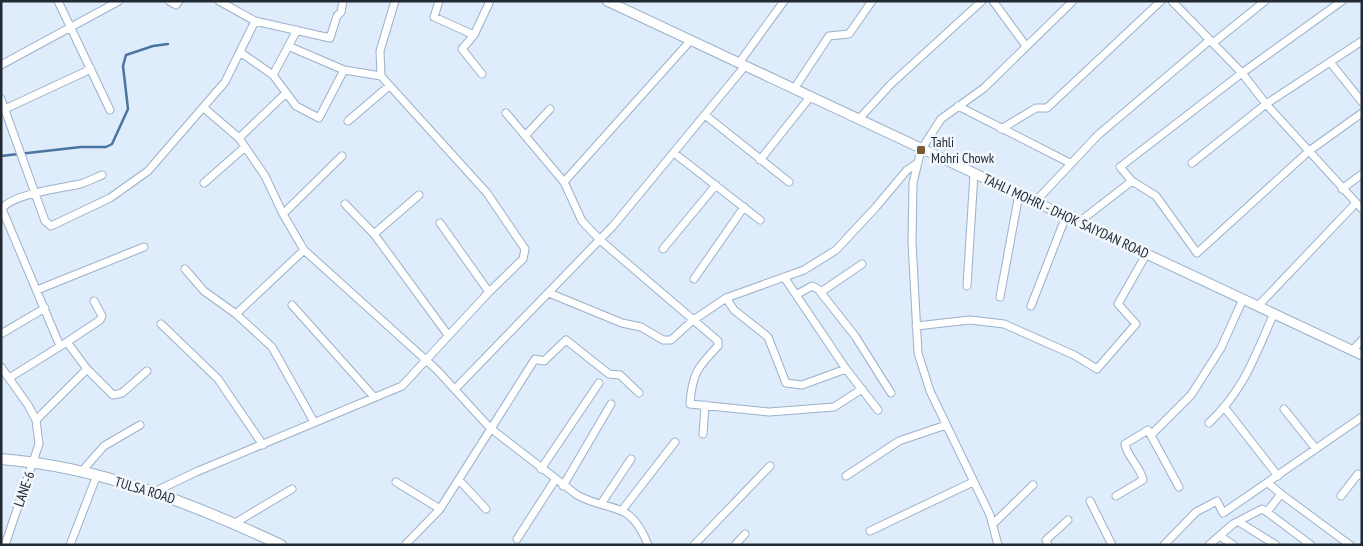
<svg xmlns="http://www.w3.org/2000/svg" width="1363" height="546" font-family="'PT Sans Narrow',sans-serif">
<rect width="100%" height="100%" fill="#deecfb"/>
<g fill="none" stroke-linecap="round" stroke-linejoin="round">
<!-- stream -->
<path stroke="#4a75a0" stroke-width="2.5" d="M1,156L81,147H106L112,144L128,109L123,66L126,55L153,46L168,44"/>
<defs>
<path id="minor" d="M58,1L110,110
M169,1L176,5L179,1
M219,1L255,21L330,38L337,16L341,12L343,1
M439,1L434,17L474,35
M993,1L1026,46
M1172,1L1242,73L1266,104L1362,209
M1213,43L1265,1
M288,46L344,70L381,76
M240,52L273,75L296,106L319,118L344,70
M1330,62L1362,102
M739,63L784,1
M1,65L119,1
M482,74L462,49L474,35L490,1
M273,75L297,30
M794,89L829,36L849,34L872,1
M1,99L45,221L51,226L110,198L148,171L225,82L255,21
M958,106L1070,163
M204,108L239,138L265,176L283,214L304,250L437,370L490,428L577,495C613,514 630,499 648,545
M5,109L91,69
M506,113L564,182L582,221L600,240L718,341V346C698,367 692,373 690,404L769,412L834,407L862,389
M705,115L789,182
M859,119L891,84L982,1
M348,121L389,86
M1001,129L1036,108H1047L1161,1
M526,135L550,109
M239,138L286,93
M674,153L760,220
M760,160L810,97
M1192,163L1266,104L1362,41
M1132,181L1156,196L1197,253L1309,151L1362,113
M564,182L691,40
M204,183L245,147
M1342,189L1362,174
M1035,202L1098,135L1210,40
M345,204L374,234L448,335
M283,214L342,156
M1079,222L1132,181L1120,167L1242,73L1342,1
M440,223L489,292
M374,234L419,195
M663,249L716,185
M185,269L204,291L236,314L272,347L314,422
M784,277L846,369L878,410
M694,279L744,207
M967,286L974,174
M37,290L144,247
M821,292L862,264
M549,293L622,323L641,327L663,340H671L692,321L726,298L804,270L836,250L876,207L907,170L918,163
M796,295L812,286L818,289L855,336L891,393
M1000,297L1019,194
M726,298L734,310L768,337L786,383L802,385L846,369
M292,305L374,397
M1031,306L1066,216
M1258,306L1355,204
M236,314L304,250
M161,324L218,379L263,445
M916,326L970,320L1004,324L1074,355L1097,369L1136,324L1118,304L1147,253
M1,334L45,308
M67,342L100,320L102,316L94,301
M60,346L2,209C11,194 63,188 80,184C87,182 95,178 102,175
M1352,351L1362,340
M1,367L28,405L36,420L39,444L5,545
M9,378L67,342L87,369L113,395L122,393L147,371
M455,389L613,226L745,66
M1225,408L1278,476
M1284,409L1316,449
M36,420L87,369
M1209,423C1244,390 1255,356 1274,313
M703,434L705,405
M1152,434L1191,395L1221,348L1243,299
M541,469L599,383
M82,471L104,446L140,425
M846,476L899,441L946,425
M459,480L486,509
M396,482L440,509
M563,486L611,404
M156,491L196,472L402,386L489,292L523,259L525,249L487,193L381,76L380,51L395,1
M1281,494L1350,545
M1116,496L1143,480C1140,466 1127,457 1125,444L1148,430L1179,487
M1341,496L1358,474L1362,476
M1090,501L1112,545
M601,504L631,459
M623,509L675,442
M1267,512L1311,545
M1239,522L1276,545
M235,523L292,489
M993,524L1033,485
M870,531L973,482
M1220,536L1233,545
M517,539L555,480
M406,544L440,509L535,359L544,361L566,340L609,374L620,375L639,393
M70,545L97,475
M694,545L770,466
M735,545L745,534
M998,545L990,515L930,391L918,353L912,242L913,183L921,150L941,119L984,88L1073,1
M1048,545L1046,540L1068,520
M1164,545L1196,512L1217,501L1223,513L1362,417
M1209,545L1233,524L1262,509L1267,512L1281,494L1268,483"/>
<path id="tertiary" d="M607,1L1362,355"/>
<path id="secondary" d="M1,459C101,467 191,503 281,545"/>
</defs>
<!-- minor casing -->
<use href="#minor" stroke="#9bb1c9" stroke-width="9"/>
<!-- tertiary casing -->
<use href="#tertiary" stroke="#9bb1c9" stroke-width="11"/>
<!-- secondary casing -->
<use href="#secondary" stroke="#9bb1c9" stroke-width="12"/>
<!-- minor -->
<use href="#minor" stroke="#fff" stroke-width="7"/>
<!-- tertiary -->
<use href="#tertiary" stroke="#fff" stroke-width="9"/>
<!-- secondary -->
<use href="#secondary" stroke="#fff" stroke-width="10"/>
</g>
<!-- markers -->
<rect fill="#7b5931" stroke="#f3f8fd" stroke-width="2" x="916" y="145" width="10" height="10" rx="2.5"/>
<g text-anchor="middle" stroke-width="5" stroke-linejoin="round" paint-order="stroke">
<!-- poi labels -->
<g font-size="14" fill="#212933" stroke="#f3f8fd" text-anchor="start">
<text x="931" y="147">Tahli<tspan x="931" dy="16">Mohri Chowk</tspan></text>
</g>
<!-- street labels -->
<g font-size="14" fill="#212933" stroke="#f3f8fd">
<text transform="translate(1066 216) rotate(25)" y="5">TAHLI MOHRI - DHOK SAIYDAN ROAD</text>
<text transform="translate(24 489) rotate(-71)" y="5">LANE-6</text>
<text transform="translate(145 490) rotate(17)" y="5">TULSA ROAD</text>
</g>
</g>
<!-- border -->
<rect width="1363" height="546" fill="none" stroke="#212933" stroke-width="5"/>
</svg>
